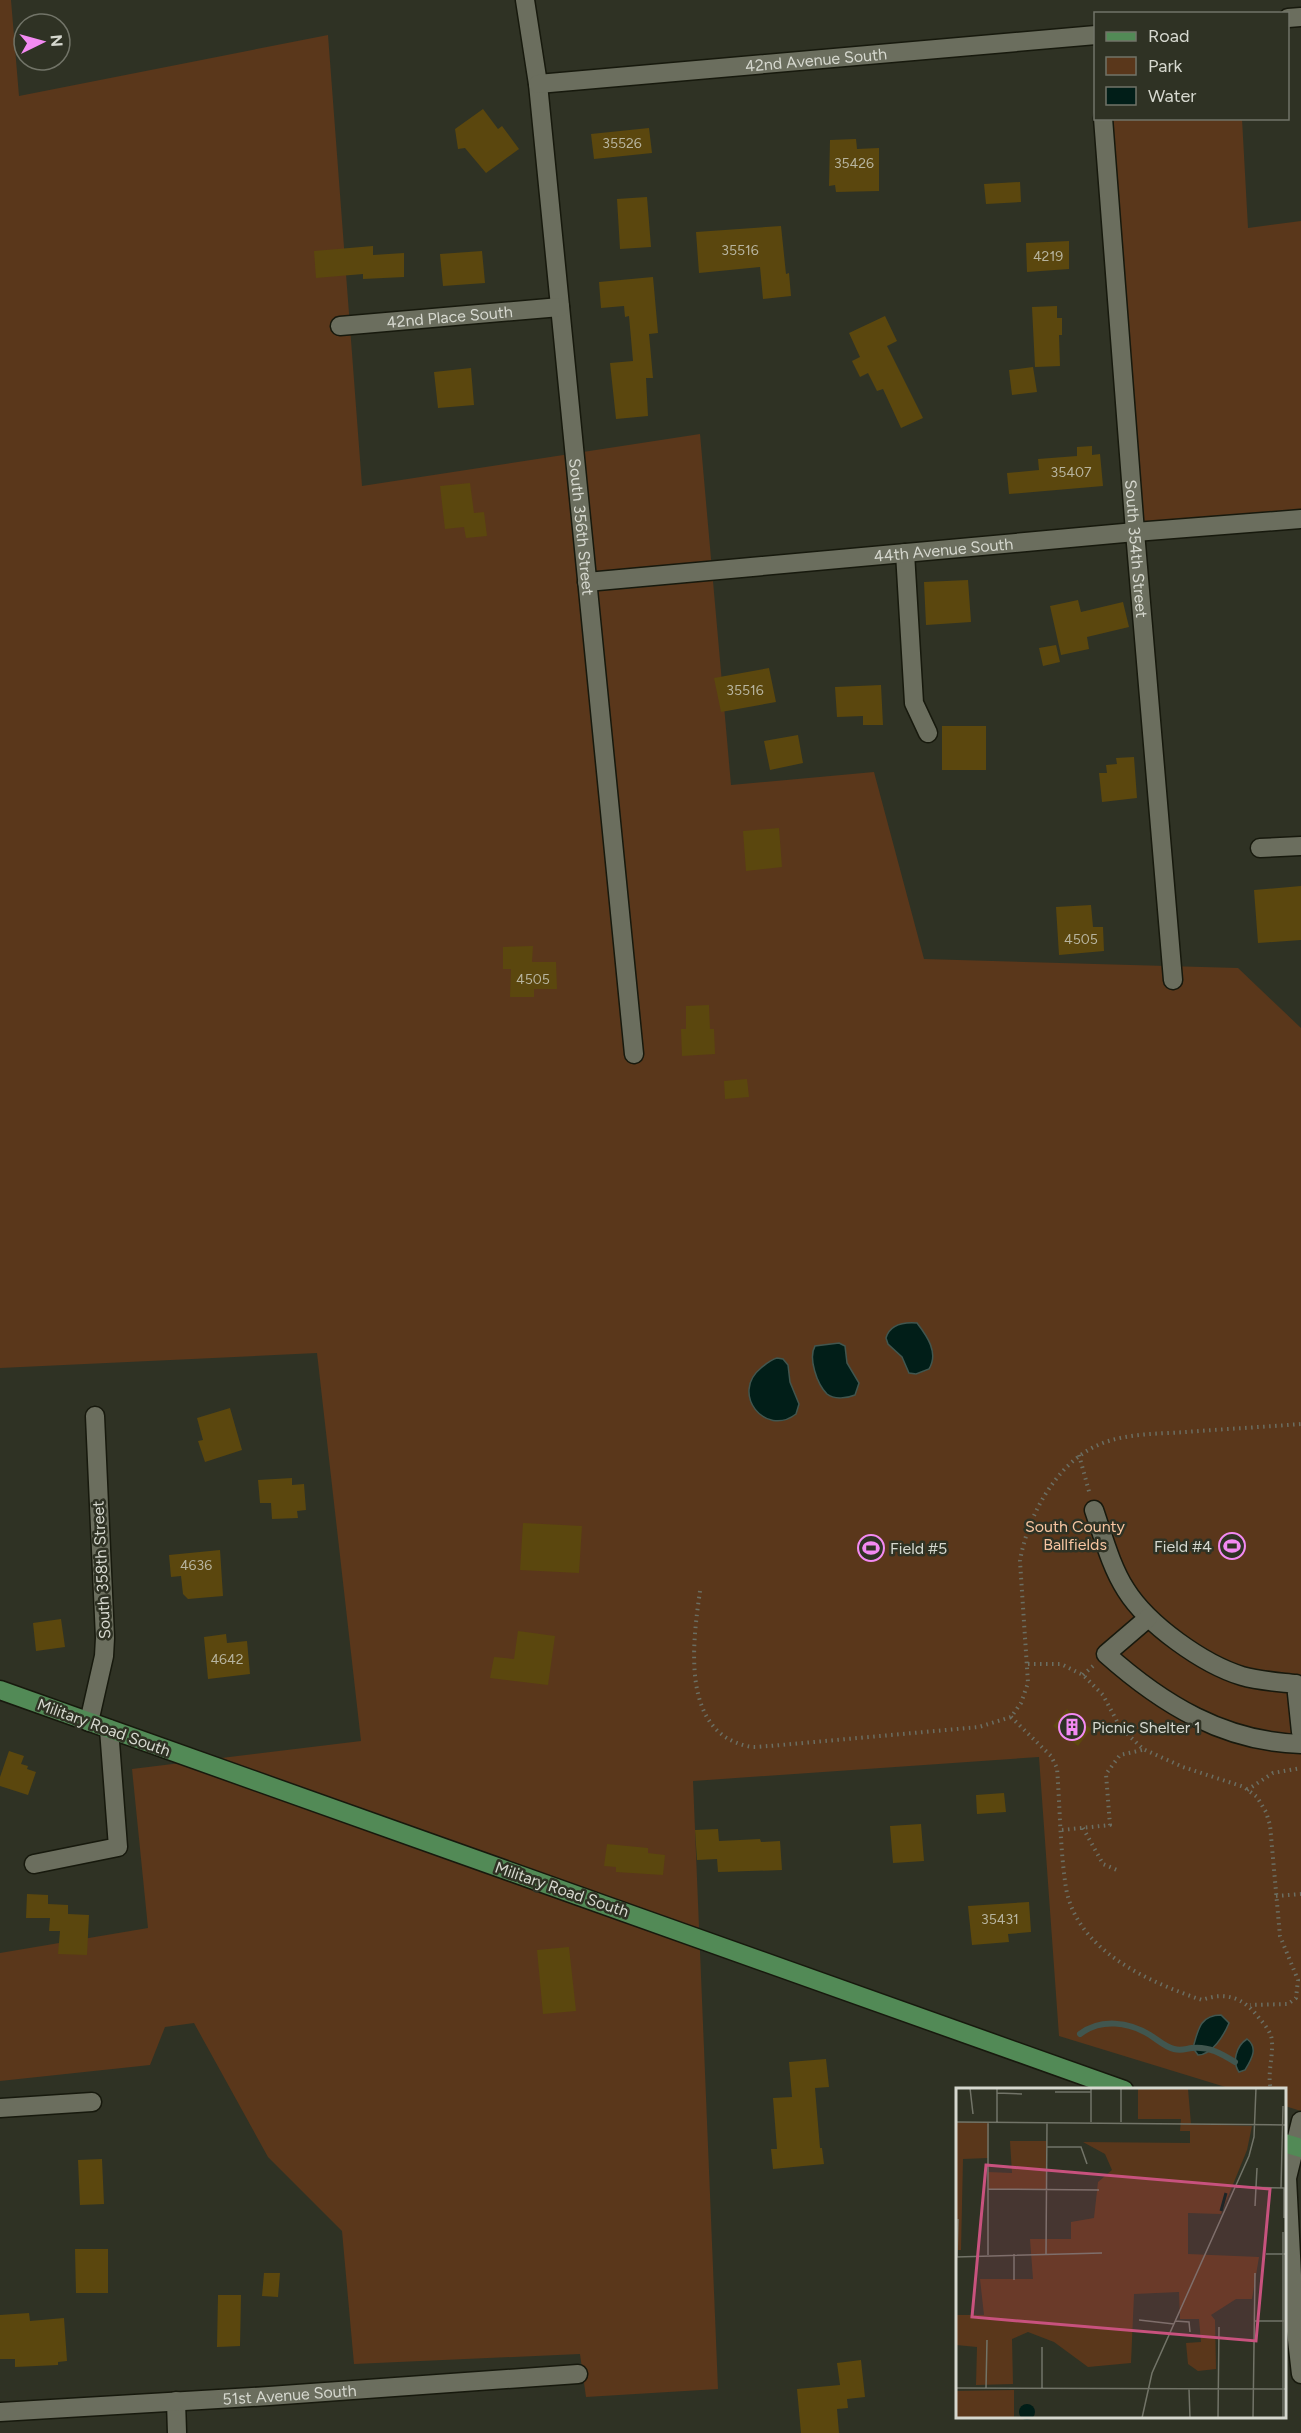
<svg xmlns="http://www.w3.org/2000/svg" width="1301" height="2433" font-family="Figtree,sans-serif">
<rect width="100%" height="100%" fill="#2f3224"/>
<!-- green -->
<path fill="#5a371b" d="M0,0H11L19,96L328,35L362,486L700,434L731,785L874,772L924,959L1238,968L1301,1028V2111L1285,2106L1284,2090L1232,2089L1059,2036L1039,1757L693,1781L718,2389L586,2397L580,2354L354,2364L342,2231L268,2157L194,2023L165,2027L150,2065L0,2081V1953L148,1928L132,1769L361,1741L317,1353L0,1368Z
M1103,119H1242L1248,228L1301,221V519L1135,532Z"/>
<!-- water -->
<path fill="#011e18" stroke="#41564f" stroke-width="1.5" d="M917,1323C927,1336 939,1353 929,1369L916,1374L909,1373L902,1357L888,1344L886,1338C890,1324 904,1322 917,1323Z
M839,1343L845,1346L847,1363L859,1383L855,1395C848,1398 834,1400 827,1394C817,1384 808,1358 815,1346Z
M777,1358L783,1359L788,1365L790,1382L799,1404L796,1414C765,1438 730,1393 761,1368C766,1364 770,1360 777,1358Z
M1221,2015L1229,2023C1224,2035 1212,2055 1198,2055L1193,2048C1198,2030 1200,2015 1221,2015Z
M1247,2039C1259,2048 1251,2060 1245,2070L1239,2072C1232,2062 1236,2046 1247,2039Z"/>
<g fill="none" stroke-linecap="round" stroke-linejoin="round">
<!-- stream -->
<path stroke="#41564f" stroke-width="6" d="M1080,2034C1101,2018 1129,2022 1150,2035C1158,2040 1165,2047 1174,2049C1181,2051 1185,2049 1192,2048C1209,2046 1222,2054 1235,2062"/>
</g>
<!-- building -->
<path fill="#5b470e" d="M483,109L498,129L502,126L519,149L486,173L465,148L458,149L455,129Z
M649,128L652,153L594,159L591,134Z
M856,139L857,149L879,148V191L836,192L835,185L829,186L830,140Z
M1020,182L1021,202L986,204L984,184Z
M647,197L651,247L620,249L617,199Z
M781,226L786,274L789,273L791,296L763,299L760,267L699,273L696,232Z
M1069,241V269L1027,272L1026,243Z
M373,246V255L404,253V277L363,279V274L316,278L314,251Z
M482,251L485,283L443,286L440,254Z
M653,277L658,333L649,334L653,378H646L648,416L616,419L610,363L633,361L629,316L625,317L624,306L601,308L599,282Z
M1057,306V318H1062V335H1059L1060,366L1035,367L1032,307Z
M885,316L897,341L887,346L923,418L901,428L883,389L877,391L868,373L860,377L852,361L860,357L849,333Z
M1033,367L1037,392L1012,395L1009,370Z
M471,368L474,405L438,408L434,372Z
M1092,446V455L1100,454L1103,486L1009,494L1007,473L1039,470L1038,459L1077,456V447Z
M470,483L474,513L484,512L487,536L466,538L464,527L445,529L440,486Z
M968,580L971,622L926,625L924,582Z
M1078,600L1081,612L1123,602L1129,627L1087,637L1089,649L1061,655L1050,606Z
M1056,645L1060,662L1043,666L1039,648Z
M769,668L776,702L721,712L714,678Z
M881,685L883,725H863V716L837,717L835,687Z
M942,726H986V770H942Z
M798,735L803,763L770,770L764,741Z
M1134,757L1137,798L1102,802L1099,773H1107L1106,765L1117,764L1116,758Z
M779,828L782,867L746,871L743,831Z
M1301,886V940L1258,943L1254,890Z
M1091,905L1093,927H1103L1104,951L1059,955L1056,907Z
M533,946L532,962H556L557,989H534V997H510L511,969H503V947Z
M709,1005L710,1029H714L715,1054L682,1056L681,1029H686V1006Z
M747,1079L749,1097L725,1099L724,1081Z
M230,1408L242,1450L205,1462L198,1441L203,1440L197,1418Z
M292,1478V1485L304,1484L306,1510L297,1511L298,1518L272,1519L271,1503H260L258,1480Z
M523,1523L582,1526L579,1573L520,1570Z
M220,1550L223,1596L188,1599L183,1594L181,1576L171,1577L169,1555Z
M61,1619L65,1647L36,1651L33,1623Z
M518,1631L555,1636L548,1685L490,1678L494,1657L514,1659Z
M226,1634L227,1643L247,1641L250,1674L208,1679L204,1637Z
M1067,1709L1091,1729L1078,1746L1053,1726Z
M9,1751L24,1756L21,1764L28,1766L27,1769L36,1772L28,1795L0,1786V1777Z
M1004,1793L1006,1812L977,1814L976,1795Z
M921,1824L924,1861L893,1863L890,1826Z
M718,1829L719,1841L760,1839L761,1842L780,1841L782,1870L718,1872L717,1859L697,1860L695,1830Z
M607,1844L648,1848V1853L665,1855L663,1875L616,1872V1867L604,1866Z
M27,1894L48,1895V1904L68,1905V1914L89,1915L87,1955L58,1954L60,1931H49L50,1918H26Z
M1029,1902L1031,1932L1008,1934L1009,1942L972,1945L968,1906Z
M569,1947L576,2011L543,2014L537,1950Z
M826,2059L829,2087L815,2088L820,2148H822L824,2164L773,2169L771,2149H777L773,2098L792,2097L789,2062Z
M102,2159L104,2204L80,2205L78,2160Z
M75,2249H108V2293H76Z
M264,2273H280L278,2297L262,2296Z
M218,2295H241L240,2346L217,2347Z
M29,2313L30,2321L64,2318L67,2361L58,2362V2365L15,2367V2359H0V2315Z
M861,2360L865,2397L847,2399L848,2408L837,2409L839,2433H801L797,2389L840,2385L837,2363Z"/>
<g fill="none" stroke-linecap="round" stroke-linejoin="round">
<defs>
<g id="minor">
<path id="s1" d="M525,0L538,84L634,1054"/>
<path d="M1288,18L1301,17"/>
<path id="s2" d="M538,84L1096,35"/>
<path id="s3" d="M1103,118L1135,532L1173,980"/>
<path id="s4" d="M340,326L560,307"/>
<path d="M905,553L914,703L928,733"/>
<path id="s5" d="M587,582L1135,532L1301,519"/>
<path d="M1260,848L1301,846"/>
<path d="M1094,1510C1103,1536 1111,1567 1126,1590C1148,1625 1203,1664 1242,1676C1259,1681 1278,1682 1296,1684L1301,1732"/>
<path d="M1148,1618L1106,1654C1162,1704 1224,1742 1301,1744"/>
<path d="M89,1722L104,1656L105,1638L95,1416"/>
<path d="M34,1864L118,1847L109,1729"/>
<path d="M0,2108L92,2102"/>
<path d="M1301,2121L1287,2178L1294,2314L1301,2374"/>
<path d="M176,2401L177,2433"/>
<path id="s6" d="M0,2412L269,2396L578,2374"/>
</g>
<path id="major" d="M0,1690L1124,2090
M1284,2143L1301,2148"/>
</defs>
<!-- minor casing -->
<use href="#minor" stroke="#17190d" stroke-width="21"/>
<!-- major casing -->
<use href="#major" stroke="#17190d" stroke-width="21"/>
<!-- path -->
<path stroke="#6b6e62" stroke-width="4" stroke-dasharray="1.5 4.5" stroke-linecap="butt" d="M1079,1455L1090,1495
M700,1591C693,1641 680,1731 747,1746C754,1748 763,1746 770,1746L979,1727L1011,1717L1021,1703L1028,1683L1020,1561C1027,1518 1055,1465 1096,1446C1123,1433 1157,1434 1186,1432C1224,1429 1263,1427 1301,1424
M1028,1664H1061L1083,1675L1103,1695L1120,1727L1143,1749L1183,1767L1244,1787L1257,1797L1266,1812L1270,1825L1280,1936L1298,1980L1296,1998L1288,2004L1250,2005
M1083,1675L1094,1665
M1011,1717L1051,1756L1057,1768C1060,1807 1060,1849 1066,1888C1077,1951 1149,1982 1202,2000C1226,1991 1244,1998 1259,2018C1265,2025 1272,2033 1272,2042C1273,2058 1267,2074 1271,2090
M1247,1790L1273,1773L1301,1768
M1083,1828L1103,1864L1117,1870
M1062,1830L1110,1825L1106,1774L1120,1755L1142,1750
M1276,1896L1301,1894
M1284,2101L1288,2102"/>
<!-- minor -->
<use href="#minor" stroke="#6b6e5e" stroke-width="18"/>
<!-- major -->
<use href="#major" stroke="#528a56" stroke-width="18"/>
</g>
<!-- icons -->
<defs>
<symbol id="stadium-ring" viewBox="-11 -11 22 22"><circle r="9.5" fill="#2f3224" stroke="#f38af2" stroke-width="1.5"/><path d="M0-5a6.5 5 0 1 0 0 10a6.5 5 0 1 0 0-10ZM-3.5-1.8h7v3.6h-7Z" fill="#f38af2"/></symbol>
<symbol id="building-ring" viewBox="-11 -11 22 22"><circle r="9.5" fill="#2f3224" stroke="#f38af2" stroke-width="1.5"/><path d="M-4-6H4V6H1V3H-1V6H-4ZM-2.5-4.3h1.7v1.8h-1.7ZM.8-4.3h1.7v1.8H.8ZM-2.5-1h1.7V.8h-1.7ZM.8-1h1.7V.8H.8Z" fill="#f38af2"/></symbol>
</defs>
<g fill-rule="evenodd">
<use href="#stadium-ring" x="1217" y="1531" width="30" height="30"/>
<use href="#stadium-ring" x="856" y="1533" width="30" height="30"/>
<use href="#building-ring" x="1057" y="1712" width="30" height="30"/>
</g>
<g text-anchor="middle" stroke-width="5" stroke-linejoin="round" paint-order="stroke">
<!-- number labels -->
<g font-size="14" fill="#b7b49f">
<text x="622" y="148">35526</text>
<text x="854" y="168">35426</text>
<text x="740" y="255">35516</text>
<text x="1048" y="261">4219</text>
<text x="1071" y="477">35407</text>
<text x="745" y="695">35516</text>
<text x="1081" y="944">4505</text>
<text x="533" y="984">4505</text>
<text x="196" y="1570">4636</text>
<text x="227" y="1664">4642</text>
<text x="1000" y="1924">35431</text>
</g>
<!-- street labels -->
<g font-size="16" fill="#d6d8cf" stroke="#2f3224">
<text dy="6" stroke="none"><textPath href="#s2" startOffset="279">42nd Avenue South</textPath></text>
<text dy="6" stroke="none"><textPath href="#s4" startOffset="110">42nd Place South</textPath></text>
<text dy="6" stroke="none"><textPath href="#s1" startOffset="530">South 356th Street</textPath></text>
<text dy="6" stroke="none"><textPath href="#s5" startOffset="358">44th Avenue South</textPath></text>
<text dy="6" stroke="none"><textPath href="#s3" startOffset="432">South 354th Street</textPath></text>
<text transform="translate(101 1570) rotate(-93)" y="6">South 358th Street</text>
<text transform="translate(104 1727) rotate(20)" y="6">Military Road South</text>
<text transform="translate(562 1889) rotate(19)" y="6">Military Road South</text>
<text dy="6" stroke="none"><textPath href="#s6" startOffset="290">51st Avenue South</textPath></text>
</g>
<!-- park labels -->
<g font-size="16" fill="#f7c5a1" stroke="#2f3224">
<text x="1075" y="1532">South County<tspan x="1075" dy="18">Ballfields</tspan></text>
</g>
<!-- poi labels -->
<g font-size="16" fill="#d6d8cf" stroke="#2f3224" text-anchor="start">
<text x="1212" y="1552" text-anchor="end">Field #4</text>
<text x="890" y="1554">Field #5</text>
<text x="1092" y="1733">Picnic Shelter 1</text>
</g>
</g>
<!-- overview -->
<g transform="translate(956 2088)">
<rect width="330" height="330" fill="#2f3224"/>
<path d="M182,0H297L232,1L235,36L296,38L291,62L265,126L232,125V166L303,169L296,211H280L255,227L259,232L260,281L242,283L232,276L230,255L245,254L243,231H224L223,204L178,206L175,275L132,279L98,254L72,244L56,251L57,296L20,297L21,259L0,257V227H28L24,191H77L74,151H115V134L138,130L142,94L156,82L149,66L127,54L234,55V43H224L225,31H182ZM0,34H33L32,70L7,71L5,162H0ZM54,53H91L90,101H32V84L56,85ZM58,302V330H0V303Z" fill="#5a371b"/>
<path d="M63 324a8 8 0 1 1 16 0a8 8 0 1 1-16 0Z" fill="#011e18"/>
<path fill="none" stroke="#011e18" stroke-width="3" d="M265,123L270,105"/>
<path fill="none" stroke="#727468" stroke-width="1.5" d="M14,0L17,26M135,0V34M165,0V34M99,4H135M41,5L66,6M0,34L330,37M32,34V167M41,34V0M91,59H125L131,76M280,99L328,100V130M325,100L327,18M32,101L143,102M299,118L301,80M90,166L91,34M310,166H330M0,169L146,165M1,169L2,131M58,192V166M183,232L218,236M219,233L233,234L234,244M299,233H328M0,300L330,301M30,300L31,252M86,300V259M233,301L234,330M186,330L196,285L293,68L298,49L300,0M262,330L263,239M297,330L299,185M327,330V144"/>
<path fill="#c8527e" fill-opacity="0.15" stroke="#c8527e" stroke-width="3" d="M30,77L314,101L300,253L16,229Z"/>
<rect width="330" height="330" fill="none" stroke="#d6d8cf" stroke-width="3"/>
</g>
<!-- legend -->
<rect x="1094" y="12" width="195" height="108" fill="#2f3224" stroke="#727468" stroke-width="1.5"/>
<rect x="1106" y="32" width="30" height="9" fill="#528a56" stroke="#727468" stroke-width="1.5"/>
<text x="1148" y="42" font-size="18" fill="#d6d8cf">Road</text>
<rect x="1106" y="57" width="30" height="18" fill="#5a371b" stroke="#727468" stroke-width="1.5"/>
<text x="1148" y="72" font-size="18" fill="#d6d8cf">Park</text>
<rect x="1106" y="87" width="30" height="18" fill="#011e18" stroke="#727468" stroke-width="1.5"/>
<text x="1148" y="102" font-size="18" fill="#d6d8cf">Water</text>
<!-- north arrow -->
<g transform="translate(42 42) rotate(85)"><circle r="28" fill="#2f3224" stroke="#727468" stroke-width="1.5"/>
<path d="M0-4.5L10 22L0 15L-10 22Z" fill="#f38af2"/>
<text y="-9" font-size="16" font-weight="bold" text-anchor="middle" fill="#d6d8cf">N</text>
</g>
</svg>
